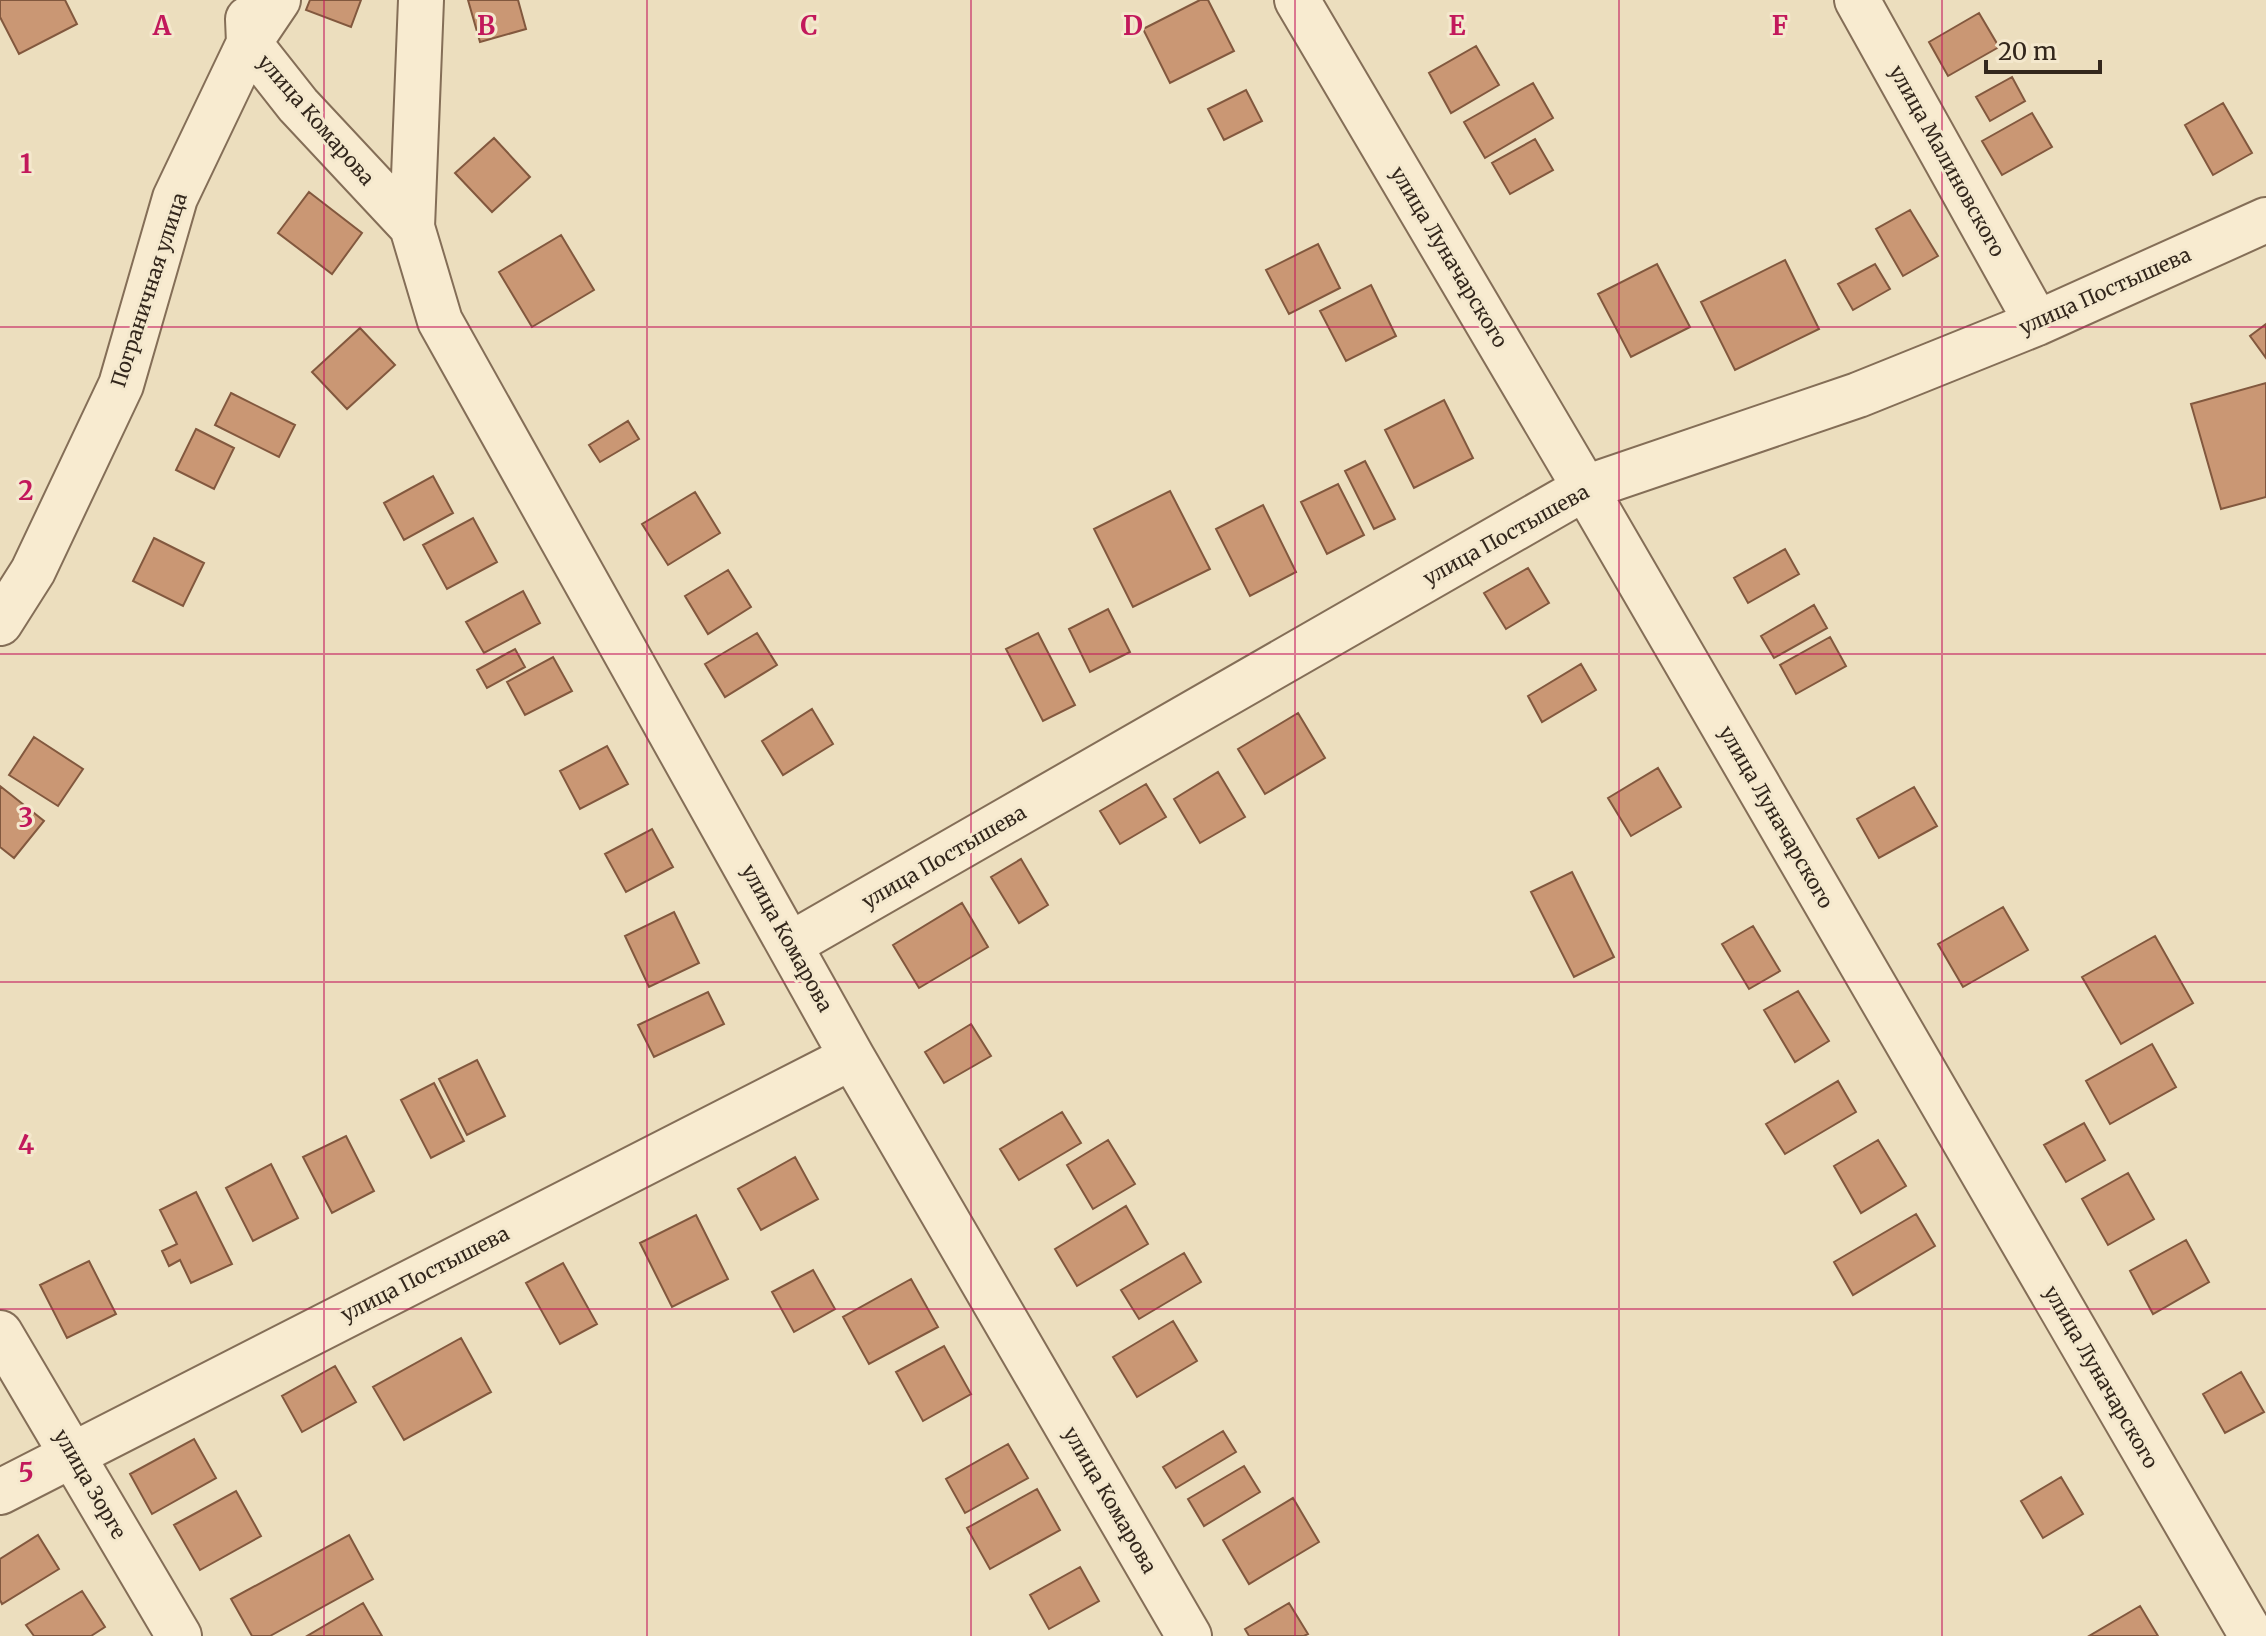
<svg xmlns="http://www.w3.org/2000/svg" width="2266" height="1636" font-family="Merriweather,serif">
<rect width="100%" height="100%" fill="#ecdebe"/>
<!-- building -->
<path fill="#ca9774" stroke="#82583e" stroke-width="2" d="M0,0H65L77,24L19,54L0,17Z
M310,0H361L351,27L306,10Z
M468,0H518L526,29L480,42Z
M1200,0H1208L1234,51L1170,83L1143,29Z
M1979,13L1999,47L1948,76L1929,42Z
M1476,46L1499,85L1451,113L1429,73Z
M2012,77L2025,101L1990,121L1976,97Z
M1533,83L1553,118L1485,158L1464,122Z
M1246,90L1262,121L1224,140L1208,109Z
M2223,103L2252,153L2213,175L2185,125Z
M2032,113L2052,147L2002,175L1982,141Z
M494,138L530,177L492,212L455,173Z
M1535,139L1553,170L1510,194L1492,163Z
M309,192L362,233L332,274L278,233Z
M1910,210L1938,256L1903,276L1876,229Z
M561,235L594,290L532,327L499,272Z
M1318,244L1340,288L1289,314L1266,270Z
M1785,260L1819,329L1735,370L1701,302Z
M1657,264L1690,327L1631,357L1598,294Z
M1875,264L1890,289L1853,310L1838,284Z
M1371,285L1396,336L1346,361L1320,311Z
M2266,324V358L2250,336Z
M360,328L395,365L347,409L312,372Z
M2266,383V497L2221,509L2191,404Z
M231,393L295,425L279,457L215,425Z
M1444,400L1473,458L1414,488L1385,430Z
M628,421L639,439L600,462L589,445Z
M196,429L234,448L214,489L176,470Z
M1365,461L1395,519L1374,529L1345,471Z
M433,476L453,513L404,540L384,503Z
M1338,484L1364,535L1327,554L1301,502Z
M1170,491L1210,569L1133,607L1094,529Z
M695,492L720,533L668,565L642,524Z
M1263,505L1296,572L1250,596L1216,529Z
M473,518L497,562L447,589L423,545Z
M154,538L204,563L183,606L133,581Z
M1785,549L1799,574L1748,603L1734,578Z
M1528,568L1549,603L1506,629L1484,593Z
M728,570L751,607L708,634L685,596Z
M523,591L540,623L484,653L466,622Z
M1814,605L1827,628L1774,658L1761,636Z
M1108,609L1130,652L1090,672L1069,629Z
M757,633L777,665L725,697L705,664Z
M1038,633L1075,705L1043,721L1006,649Z
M1830,637L1846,666L1796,694L1780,665Z
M515,649L525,667L487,688L477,670Z
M553,657L572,691L525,715L507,682Z
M1581,664L1596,690L1542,722L1528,696Z
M812,709L833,744L783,775L762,741Z
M1298,713L1325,758L1265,794L1238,749Z
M34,737L83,769L58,806L9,775Z
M607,746L628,784L580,809L560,771Z
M1658,768L1681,807L1631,836L1608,798Z
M1218,772L1245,817L1200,843L1174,799Z
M1146,784L1166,817L1120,844L1100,811Z
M0,786L44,821L14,858L0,847Z
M1914,787L1937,826L1879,858L1857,819Z
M652,829L673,867L626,892L605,854Z
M1021,859L1048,905L1019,923L991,877Z
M1572,872L1614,957L1574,977L1531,892Z
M962,903L988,947L919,988L893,945Z
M2003,907L2028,950L1963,987L1938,944Z
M674,912L699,963L649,987L625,936Z
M1753,926L1780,971L1749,989L1722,944Z
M2155,936L2193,1003L2121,1044L2082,977Z
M1798,991L1829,1041L1795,1062L1764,1010Z
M708,992L724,1024L654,1057L638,1025Z
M971,1024L991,1056L944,1083L925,1052Z
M2152,1044L2176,1087L2110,1124L2086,1081Z
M477,1060L505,1116L467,1135L439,1079Z
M1838,1081L1856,1112L1785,1154L1766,1124Z
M434,1083L464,1141L431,1158L401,1100Z
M1062,1112L1081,1143L1019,1180L1000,1149Z
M2084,1123L2105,1160L2066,1182L2044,1145Z
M346,1136L374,1191L332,1213L303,1157Z
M1108,1140L1135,1184L1093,1209L1067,1165Z
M1878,1140L1906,1186L1861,1213L1834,1166Z
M795,1157L818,1199L761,1230L738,1189Z
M271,1164L298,1218L253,1241L226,1188Z
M2128,1173L2154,1219L2108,1245L2082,1199Z
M196,1192L232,1264L191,1283L180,1260L169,1266L162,1251L177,1244L160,1210Z
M1126,1206L1148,1244L1077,1286L1055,1249Z
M1916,1214L1935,1246L1853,1295L1834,1262Z
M696,1215L728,1279L672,1307L640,1243Z
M2186,1240L2209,1282L2153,1314L2130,1271Z
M1184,1253L1201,1282L1139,1319L1121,1290Z
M89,1261L116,1314L67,1338L40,1285Z
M563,1263L597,1324L560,1344L526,1283Z
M813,1270L835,1309L794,1332L772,1292Z
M911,1279L938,1327L869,1364L843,1317Z
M1173,1321L1197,1361L1137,1397L1113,1357Z
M461,1338L491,1392L404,1440L373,1387Z
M944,1346L971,1394L923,1421L896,1372Z
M335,1366L356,1402L302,1432L282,1396Z
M2241,1372L2264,1412L2225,1433L2203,1394Z
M1223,1431L1236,1452L1176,1488L1163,1467Z
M194,1439L216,1478L152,1514L130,1474Z
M1008,1444L1028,1478L965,1513L946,1479Z
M1244,1466L1260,1492L1204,1526L1188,1499Z
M2061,1477L2083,1514L2043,1538L2021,1501Z
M1037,1489L1060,1530L990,1569L967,1528Z
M236,1491L261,1536L200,1570L174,1525Z
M1293,1498L1319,1542L1249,1584L1223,1540Z
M38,1535L59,1569L2,1604L0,1600V1559Z
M349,1535L373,1579L270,1636H252L231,1599Z
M1080,1567L1099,1601L1049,1629L1030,1595Z
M82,1591L105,1627L91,1636H34L26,1625Z
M363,1603L382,1636H307Z
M1289,1603L1308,1634L1304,1636H1249L1245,1629Z
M2140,1606L2158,1636H2089Z"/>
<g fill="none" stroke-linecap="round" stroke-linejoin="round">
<defs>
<path id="minor" d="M421,0L412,227L440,321L852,1057L1189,1636
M1297,0L1585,488L2252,1636
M1857,0L2037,323
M248,19L249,43L298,105L412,227
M0,623L33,571L121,385L175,198L249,43L278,0
M791,944L1585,488L1858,395L2037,323L2266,220
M0,1333L179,1636
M0,1492L852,1057"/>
</defs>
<!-- minor casing -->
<use href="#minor" stroke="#846e57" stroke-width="48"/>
<!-- minor -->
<use href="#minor" stroke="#f8ebd0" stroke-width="44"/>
</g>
<!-- grid -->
<path fill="none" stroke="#c2185b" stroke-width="2" stroke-opacity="0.55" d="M324,0V1636M647,0V1636M971,0V1636M1295,0V1636M1619,0V1636M1942,0V1636M0,327H2266M0,654H2266M0,982H2266M0,1309H2266"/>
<g text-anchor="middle" stroke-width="6" stroke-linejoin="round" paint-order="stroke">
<!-- street labels -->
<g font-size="20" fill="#33271c" stroke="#f4e8cd">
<text transform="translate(316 120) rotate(49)" y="7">улица Комарова</text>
<text transform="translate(1947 161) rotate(61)" y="7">улица Малиновского</text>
<text transform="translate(1449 257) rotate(59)" y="7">улица Луначарского</text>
<text transform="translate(149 290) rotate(-72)" y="7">Пограничная улица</text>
<text transform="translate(2105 291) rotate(-24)" y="7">улица Постышева</text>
<text transform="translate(1506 535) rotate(-29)" y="7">улица Постышева</text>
<text transform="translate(1776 817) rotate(60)" y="7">улица Луначарского</text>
<text transform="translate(944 857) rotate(-30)" y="7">улица Постышева</text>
<text transform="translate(787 938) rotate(61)" y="7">улица Комарова</text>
<text transform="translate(425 1274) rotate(-27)" y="7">улица Постышева</text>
<text transform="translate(2101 1377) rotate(60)" y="7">улица Луначарского</text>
<text transform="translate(90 1484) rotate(60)" y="7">улица Зорге</text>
<text transform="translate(1110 1500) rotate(60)" y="7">улица Комарова</text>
</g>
</g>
<g font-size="26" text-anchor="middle" font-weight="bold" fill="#c2185b" stroke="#f4e8cd" stroke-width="6" stroke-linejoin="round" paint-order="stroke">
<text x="162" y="35">A</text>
<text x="486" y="35">B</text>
<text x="809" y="35">C</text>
<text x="1133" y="35">D</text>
<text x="1457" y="35">E</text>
<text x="1780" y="35">F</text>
<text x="26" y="173">1</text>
<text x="26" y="500">2</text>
<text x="26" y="827">3</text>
<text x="26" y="1154">4</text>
<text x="26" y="1482">5</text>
</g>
<!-- scale -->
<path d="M1986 60v12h114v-12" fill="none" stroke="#33271c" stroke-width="4"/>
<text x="1998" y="60" font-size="24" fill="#33271c" stroke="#f4e8cd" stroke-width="6" paint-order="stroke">20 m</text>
</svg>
